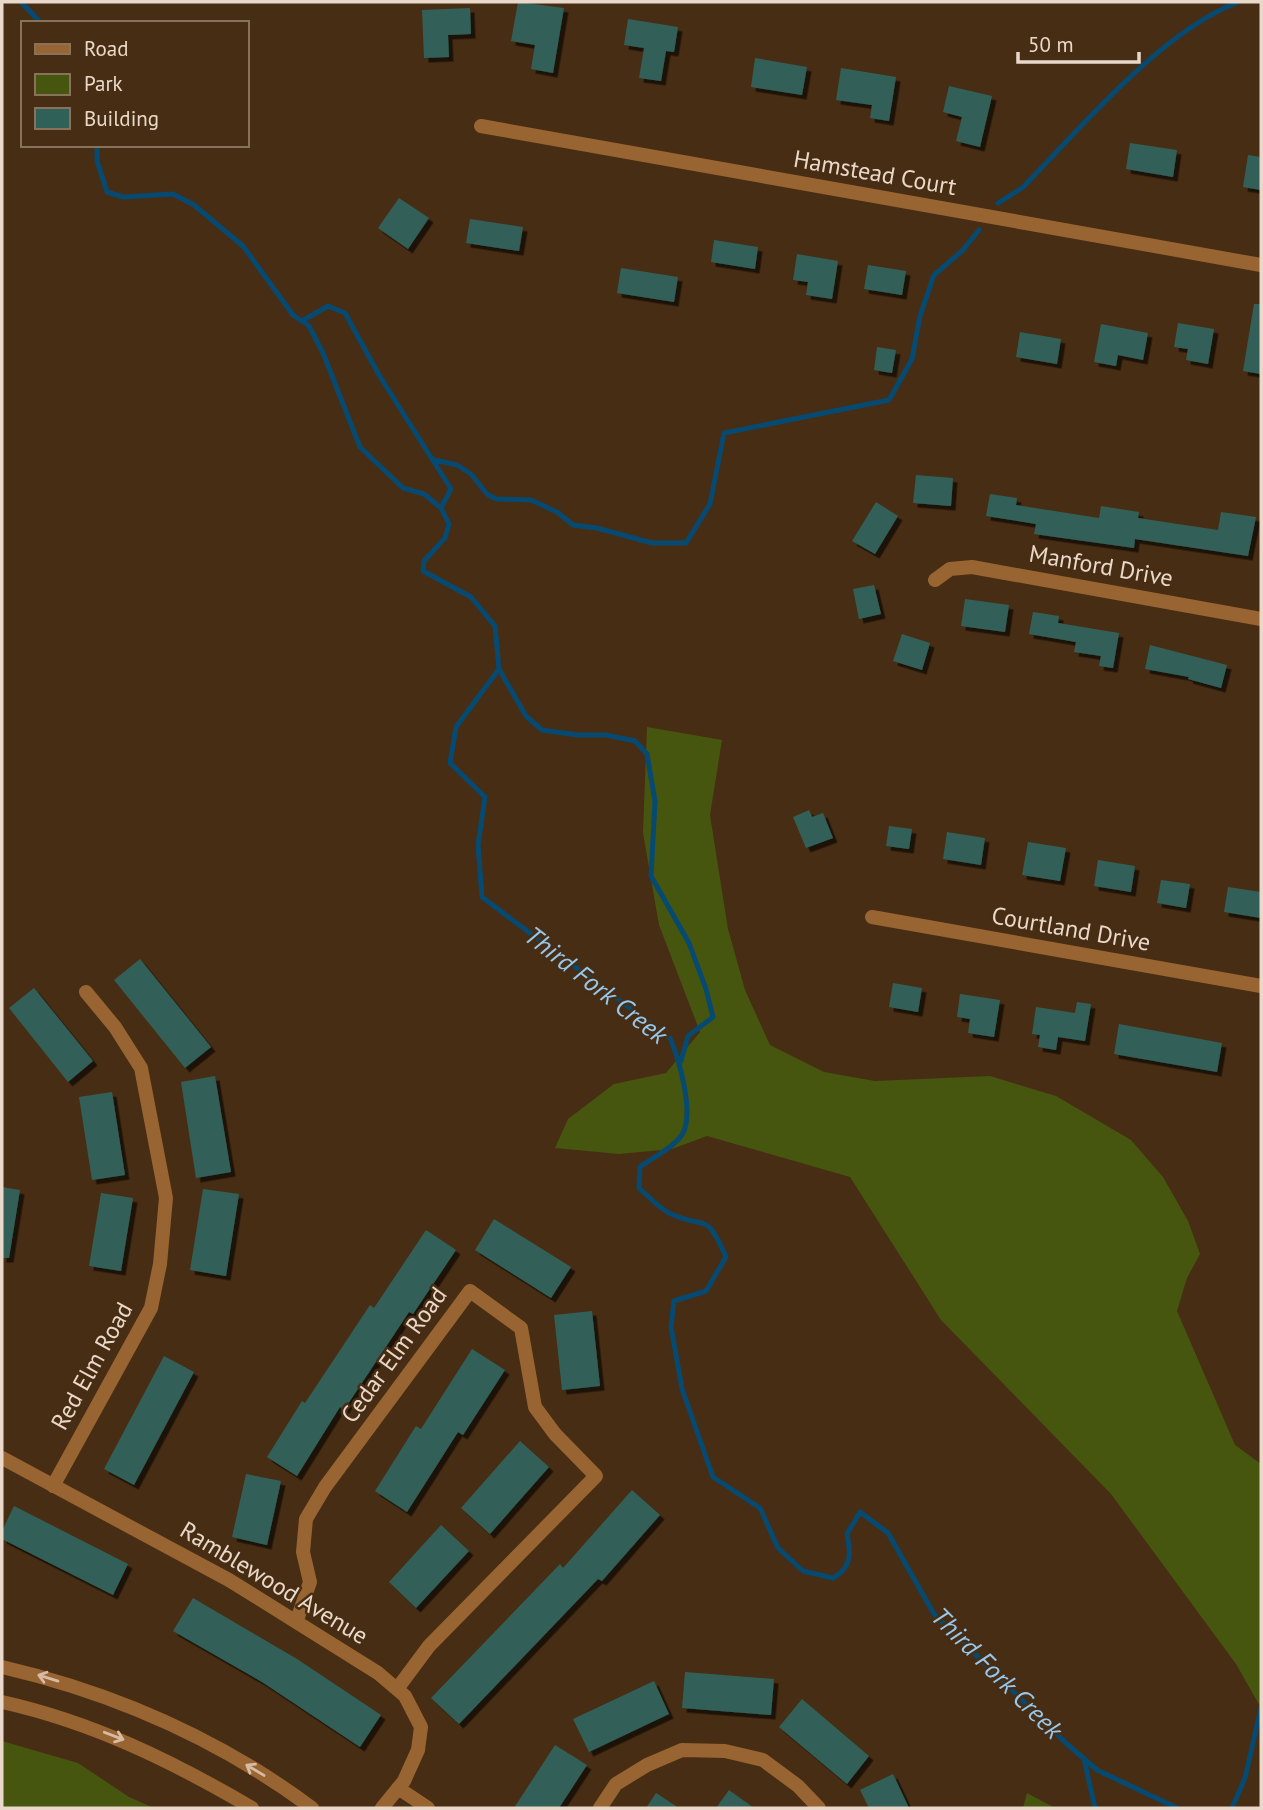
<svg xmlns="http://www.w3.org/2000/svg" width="1263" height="1810" font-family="'PT Sans',sans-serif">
<defs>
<filter id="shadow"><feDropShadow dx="4.5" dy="4.5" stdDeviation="0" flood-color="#0009"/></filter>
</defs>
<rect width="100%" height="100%" fill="#472d13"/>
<!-- green -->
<path fill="#46560f" d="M647,727L722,740L710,815L728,929L745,990L770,1045L824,1072L875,1081L990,1076L1056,1096L1131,1140L1163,1177L1188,1221L1200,1254L1187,1278L1177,1311L1235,1445L1261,1464V1708L1236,1664L1111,1494L941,1320L850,1177L707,1136L672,1149L619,1154L555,1148L568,1119L614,1084L666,1073L700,1032L659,925L643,833Z
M2,1741L78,1763L129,1797L154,1808H2Z
M1027,1793L1055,1808H1023Z"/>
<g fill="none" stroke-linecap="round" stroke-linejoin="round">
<!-- stream -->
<path stroke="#064a72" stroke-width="5" d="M21,2L41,23
M97,145V161L107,192L123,197L173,194L194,205L243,246L293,315L309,326L323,353L360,447L403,488L424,494L441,508L449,524L445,538L424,561L423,571L471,597L495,626L499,669L526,716L542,730L578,735H606L635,741L647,754L655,801L651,876L689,943L706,989L713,1017L688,1036L681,1061
M998,203L1022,188C1081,128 1159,33 1238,2
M302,321L328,306L345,313L379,375L451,489L441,508
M435,460L457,465L471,474L487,494L496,499L531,500L557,512L573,525L597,528L652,543H686L710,504L724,433L889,400L912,359L920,316L934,275L962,251L979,230
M499,669L456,727L450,763L485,797L478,845L482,897L670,1038C679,1059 694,1111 683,1133C676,1146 652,1158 640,1167L639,1188C648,1196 659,1208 669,1213C707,1231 705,1209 726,1257L706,1291L674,1301L671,1327L682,1389L713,1477L760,1508L778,1548L803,1571L833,1578C852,1567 851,1554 847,1534L860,1512L888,1533L934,1614L1067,1744L1097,1770L1177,1808
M1084,1759L1095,1808
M1232,1808L1245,1778L1261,1708"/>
</g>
<!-- building -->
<path fill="#306159" filter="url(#shadow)" d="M518,2L564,8L553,73L531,69L535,45L511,41Z
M470,8L471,34L448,35L449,57L424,58L422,10Z
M628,19L678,27L674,52L666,51L661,81L639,78L644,48L624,45Z
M755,58L807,67L802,95L751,87Z
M841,68L896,77L889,121L870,118L872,105L836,100Z
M949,86L992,96L980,147L956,141L962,117L943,112Z
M1130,143L1177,150L1173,177L1126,169Z
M1248,155L1261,157V190L1243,187Z
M399,198L429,218L408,249L378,228Z
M470,219L523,227L519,251L466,243Z
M714,240L758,247L755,269L711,262Z
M797,254L838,261L832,299L806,295L808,282L793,280Z
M868,265L906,271L902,295L864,289Z
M621,268L678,277L674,302L617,293Z
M1254,304H1261V374L1243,371Z
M1178,323L1214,329L1208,364L1186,360L1188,349L1174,347Z
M1101,324L1148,333L1143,360L1118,355L1116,366L1094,362Z
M1020,332L1061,339L1057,364L1016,357Z
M877,347L896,350L892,373L874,370Z
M916,475L953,478L951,506L913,503Z
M990,494L1017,498L1016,505L1099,518L1101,506L1139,512L1138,518L1218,530L1221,512L1256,517L1248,556L1135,539L1134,548L1034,534L1036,524L986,516Z
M876,502L898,516L875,554L852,541Z
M874,585L881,614L859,619L853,589Z
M965,599L1009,605L1005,632L961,626Z
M1033,612L1059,616L1058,623L1119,633L1113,668L1099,666L1101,656L1074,652L1076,642L1029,634Z
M902,634L930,643L922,670L893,661Z
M1150,645L1227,665L1221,688L1188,679L1189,677L1145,669Z
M809,810L812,817L823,813L833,838L806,848L793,817Z
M889,826L912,829L909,849L886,846Z
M947,832L985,838L981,865L943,859Z
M1028,842L1066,848L1060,881L1022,875Z
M1098,860L1135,866L1131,892L1094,886Z
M1161,880L1190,884L1186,908L1157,903Z
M1228,887L1261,892V918L1224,912Z
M140,959L211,1047L185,1068L114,980Z
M893,983L922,988L918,1012L889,1007Z
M34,988L93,1061L68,1082L9,1008Z
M960,994L1000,1000L994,1037L968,1033L970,1019L957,1017Z
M1077,1002L1091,1004L1085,1041L1058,1037L1056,1050L1038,1047L1040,1035L1032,1034L1036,1007L1075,1013Z
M1119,1024L1222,1043L1217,1072L1114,1054Z
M215,1076L231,1172L196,1178L181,1082Z
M112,1092L125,1175L92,1180L79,1097Z
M2,1187L20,1190L9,1258H2Z
M203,1189L239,1194L226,1276L190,1270Z
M101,1193L133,1198L121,1271L89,1266Z
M494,1219L571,1267L551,1298L475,1250Z
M426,1230L456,1250L413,1314L409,1312L344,1410L340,1407L297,1476L267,1457L302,1401L305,1403L370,1305L374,1308Z
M592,1311L600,1386L562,1390L554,1315Z
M472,1349L505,1370L463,1435L458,1432L407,1512L375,1491L416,1426L421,1429Z
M164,1356L194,1372L134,1485L104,1469Z
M520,1441L549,1467L490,1534L461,1508Z
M246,1474L281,1481L267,1545L232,1537Z
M632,1490L660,1515L602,1581L598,1579L459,1724L431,1698L560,1564L563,1568Z
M14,1506L128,1564L113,1595L2,1539V1531Z
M441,1525L469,1551L416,1608L389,1582Z
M193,1598L297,1659L381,1715L360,1747L262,1682L173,1631Z
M685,1672L774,1679L771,1715L682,1708Z
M654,1681L669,1714L589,1752L573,1719Z
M802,1699L869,1756L847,1784L779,1727Z
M555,1745L587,1765L559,1808H514Z
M893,1774L909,1808H869L860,1790Z
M729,1790L754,1808H716Z
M656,1793L679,1808H646Z"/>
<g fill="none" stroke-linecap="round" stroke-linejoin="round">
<!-- minor -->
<path stroke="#986431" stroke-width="14" d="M481,126L1261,265
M935,580L950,569L972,567L1261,619
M872,917L1261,986
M2,1458L229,1580L378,1673L405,1696L421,1727L418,1750L404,1781L382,1808
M53,1486L151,1308L160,1264L166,1198L141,1068L115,1027L86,992
M297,1620L310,1582L303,1552L306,1519L325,1487L470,1291L521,1328L535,1407L555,1434L596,1476L429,1646L397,1689
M398,1788L428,1808
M600,1808L616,1784L647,1765L682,1750L725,1751L763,1760L798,1786L819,1808"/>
<!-- tertiary -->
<path stroke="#986431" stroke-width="14" d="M2,1667C114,1693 219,1739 312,1808
M2,1702C92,1722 172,1761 252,1808"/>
</g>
<!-- one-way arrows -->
<defs><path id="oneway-shaft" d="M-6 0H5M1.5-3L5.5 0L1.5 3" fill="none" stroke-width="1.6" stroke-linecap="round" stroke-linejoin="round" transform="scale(1.75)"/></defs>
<g stroke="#d6bca4">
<use href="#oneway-shaft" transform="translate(48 1678) rotate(-163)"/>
<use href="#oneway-shaft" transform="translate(114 1736) rotate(21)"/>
<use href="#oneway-shaft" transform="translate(255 1770) rotate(-149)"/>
</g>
<g text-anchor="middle" stroke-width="5" stroke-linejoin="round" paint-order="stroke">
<!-- street labels -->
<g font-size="24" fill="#ead9ca" stroke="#472d13">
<text transform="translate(875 173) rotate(10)" y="8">Hamstead Court</text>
<text transform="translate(1101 566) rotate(10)" y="8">Manford Drive</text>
<text transform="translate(1071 929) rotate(10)" y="8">Courtland Drive</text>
<text transform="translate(394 1355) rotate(-54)" y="8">Cedar Elm Road</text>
<text transform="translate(92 1366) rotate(-61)" y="8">Red Elm Road</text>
<text transform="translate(274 1583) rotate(31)" y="8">Ramblewood Avenue</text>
</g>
<!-- water labels -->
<g font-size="26" font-style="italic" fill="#98c7ec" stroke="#472d13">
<text transform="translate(596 985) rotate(38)" y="9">Third Fork Creek</text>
<text transform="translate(997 1673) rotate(45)" y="9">Third Fork Creek</text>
</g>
</g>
<!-- border -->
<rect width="1263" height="1810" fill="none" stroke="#ead9ca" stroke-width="7"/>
<!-- legend -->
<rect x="21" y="21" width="228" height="126" fill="#472d13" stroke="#88725c" stroke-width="2"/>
<rect x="35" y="44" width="35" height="10" fill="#986431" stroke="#88725c" stroke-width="2"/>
<text x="84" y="56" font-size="21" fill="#ead9ca">Road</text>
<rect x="35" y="74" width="35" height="21" fill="#46560f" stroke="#88725c" stroke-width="2"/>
<text x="84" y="91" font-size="21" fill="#ead9ca">Park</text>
<rect x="35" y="108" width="35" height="21" fill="#306159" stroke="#88725c" stroke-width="2"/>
<text x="84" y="126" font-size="21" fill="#ead9ca">Building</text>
<!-- scale -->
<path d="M1018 52v10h121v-10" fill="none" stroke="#ead9ca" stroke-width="3.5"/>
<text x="1028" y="52" font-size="21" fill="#ead9ca" stroke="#472d13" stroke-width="5" paint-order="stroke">50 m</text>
</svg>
